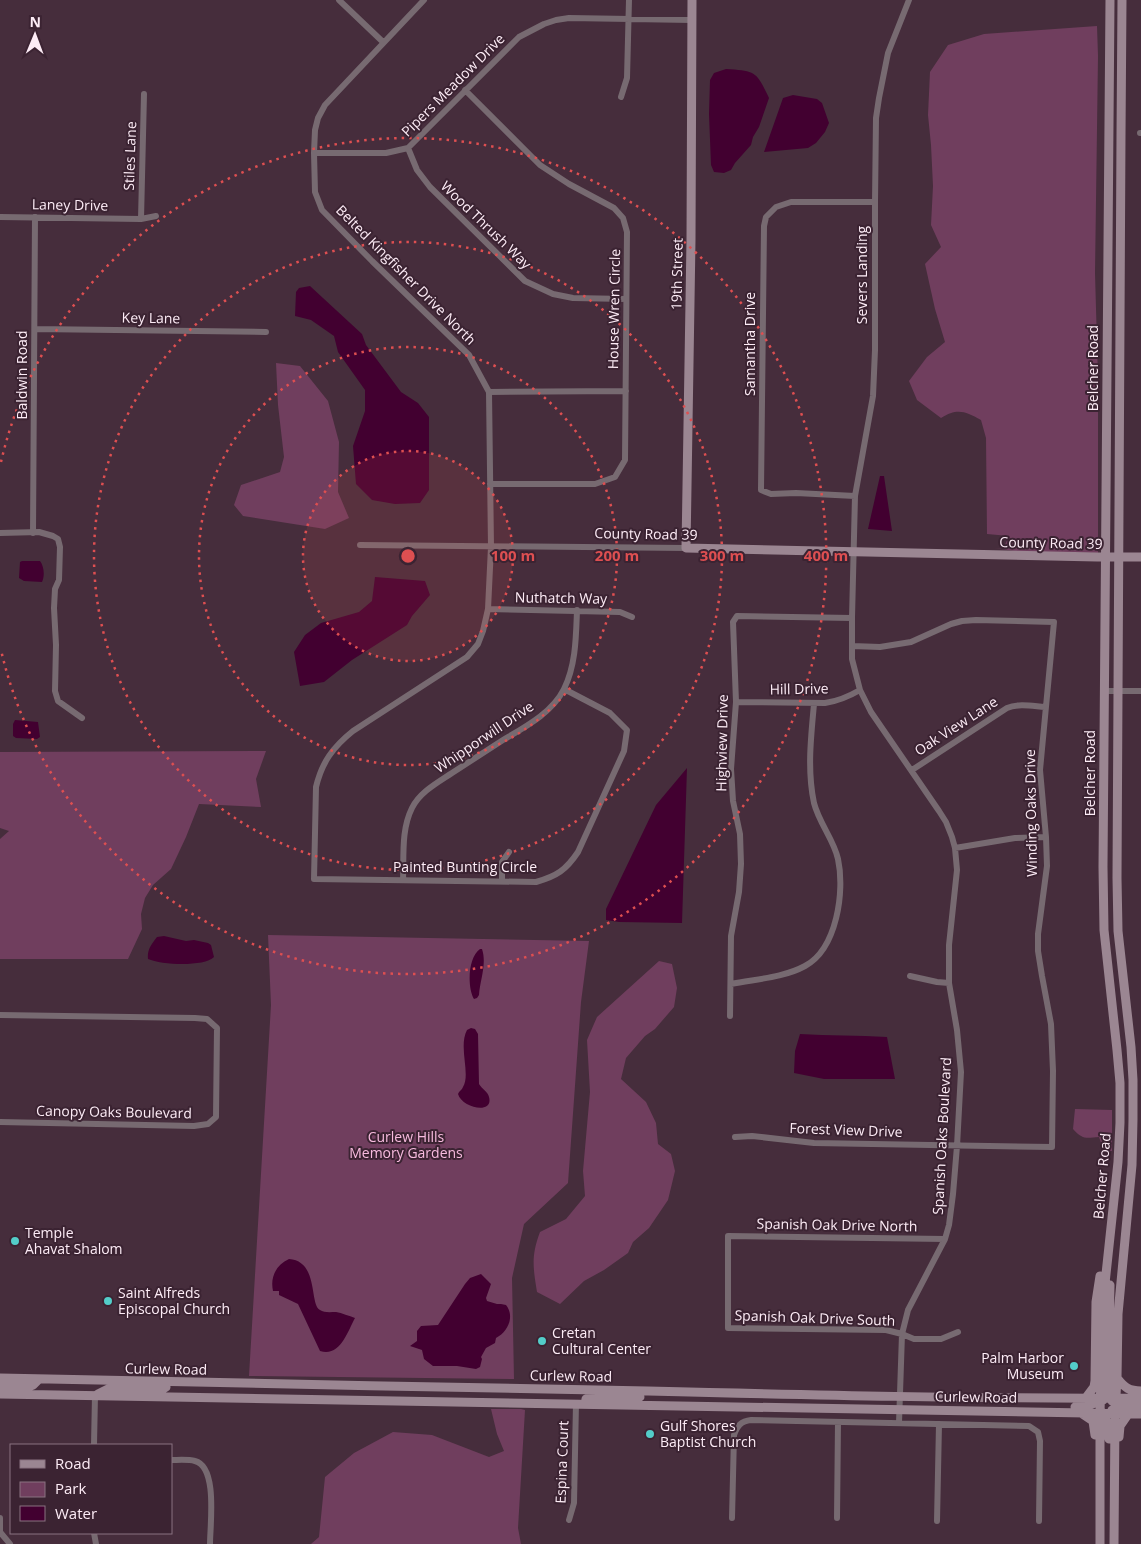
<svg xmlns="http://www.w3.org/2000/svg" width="1141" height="1544" font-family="'Open Sans',sans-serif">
<rect width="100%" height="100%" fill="#462d3c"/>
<!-- green -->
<path fill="#703e5e" d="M1097,26L1098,56L1095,273L1098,379V553L1022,552L994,548L1003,549L1009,536L987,534L986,438L981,420C965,411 957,408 941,418L917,400L909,381L927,357L945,342L935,309L925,264L941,247L931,225L933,186L931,145L928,115L930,72L948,45L984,34Z
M276,363L300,366L328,401L339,442L338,492L349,518L325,529L243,516L234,505L241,485L280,472L284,457L278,405Z
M266,751L256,779L261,807L199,804L186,837L171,869L153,885L145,898L141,914L142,929L128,959H0V839L9,831L0,828V752Z
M268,935L589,941L581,1002L568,1183L524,1224L512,1278L514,1379L249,1376L271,1005Z
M659,961L672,964L677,988L674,1007L655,1029L645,1036L626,1058L621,1079L646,1102L656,1123L658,1144L671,1154L675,1171L668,1200L649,1228L633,1242L628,1253L604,1270L584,1281L560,1304L537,1292C533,1267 531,1256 540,1232L566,1219L585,1196L583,1171L590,1092L587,1040L597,1017Z
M1075,1109L1112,1110V1151H1104L1099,1137C1086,1138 1083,1140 1073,1129Z
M491,1409H521L525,1410L518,1528L521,1544H311L319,1537L325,1477L354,1453L393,1432L432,1435L489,1457L504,1451L497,1434Z"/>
<!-- water -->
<path fill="#420030" d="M726,69C756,71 756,71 769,98L759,127L753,137L751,145L735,163L731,170L724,173L714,172L711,165L709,114L710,80L714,73Z
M793,95L817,99L822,103L829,123L825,132L816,143L808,148L764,152L783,98Z
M310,286L362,334L366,345L401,392L418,403L429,417V490L420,503L395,504L372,500L356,484L353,446L365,411V390L338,352L334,336L311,320L295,316L296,292L299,288Z
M880,476H884L892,531L868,529Z
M22,561H40C44,566 45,576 42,582L24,581L19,578L20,562Z
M375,577L425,581L430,595L412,616L407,625L352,660L324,682L300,686L294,652L305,635L321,623L359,612L372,601Z
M15,720L38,722L40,737L37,739L16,738L13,736V724Z
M687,768L682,923L619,922L606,920V909L656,805Z
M164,936L186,941L194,940L208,943L211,945L214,957C204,967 162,965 148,959C147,950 151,945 157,937Z
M480,949H482C487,964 480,980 479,995L477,998L474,999C467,987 468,957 480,949Z
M471,1028L475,1029L478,1034L479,1084C482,1089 488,1092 489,1097C494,1115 462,1108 458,1094C459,1091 462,1090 463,1087C471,1074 458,1047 467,1030Z
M800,1034C829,1036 858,1035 887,1037L895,1079H824L794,1073L795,1051Z
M289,1259C319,1261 309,1304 320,1310C324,1313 331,1312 336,1312C342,1313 349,1316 355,1318C347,1333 340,1357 320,1351L298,1304L279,1295V1291H273C270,1277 276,1265 289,1259Z
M481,1274L491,1284L486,1298L487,1301L497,1304H501L506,1305C515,1316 508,1332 496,1338L495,1343L486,1348L481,1357L482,1359L480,1367L476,1369L457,1366H433L424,1359L422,1350L410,1346L417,1341V1331L421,1326L438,1325L465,1284L470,1278Z"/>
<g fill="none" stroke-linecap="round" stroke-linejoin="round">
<!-- street -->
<path stroke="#776a71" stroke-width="6" d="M339,0L383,42
M424,0L325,105L318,118L315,130L314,153L315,192L322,210L372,261L469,355L489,392L491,547L488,609L483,631L478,644L467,657L353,731C333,747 322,762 316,787L314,879L536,882C557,876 566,870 578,852L624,751L627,730L610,713L564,689
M465,90L540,165L569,184L614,208L623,218L627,232L625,460L615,477L595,484H490
M621,97L627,78L629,0
M1140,133H1141
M408,148L519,37L544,24L556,20L569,18L692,20
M408,148L417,170L430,187L525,281L553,294L573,298L626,299
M314,153H386L408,148
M0,217L141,219L156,216
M141,219L144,94
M35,329L266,332
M489,392L626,391
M855,496L796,493L771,494L761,490L764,226L766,217L776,207L791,202H875
M0,533L39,532L53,536L58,539L60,547L59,580L55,589L54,608L56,645L55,691L58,701L82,718
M33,533L35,217
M360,545L686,548
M488,609L620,612L632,617
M1105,691H1141
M736,702L825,703C839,701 848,697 860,690
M912,770L1007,708C1019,703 1032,706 1045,707
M955,848L1015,838L1046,837
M403,880C404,856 401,830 412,808C420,792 437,783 452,773C469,762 486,751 503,740C525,727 552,713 564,689C576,665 576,636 577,610
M502,881V862L509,852
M910,976L937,982L949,983
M731,984C755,979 783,978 805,966C837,949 845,891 838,859C834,840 819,823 814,803C807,770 811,737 814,704
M0,1015L195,1018L207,1019L217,1028L216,1117L208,1124L194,1126L0,1122
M730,1016L731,936L739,892L741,864L740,834L733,801L731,769L736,702L733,622L737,616L852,618
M735,1137L752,1136L814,1143L1052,1147L1053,1071L1051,1024L1042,976L1038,951V934L1047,866L1046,837L1040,770L1054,622L976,620L962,621L951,624L911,642L880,647L852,646
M945,1239L728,1236V1328L886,1330L902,1334L914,1339H941L958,1332
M899,1423L902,1334L908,1310L945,1239L949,1225L953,1194L957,1146L961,1072L957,1030L949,983V945L957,870L955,848L952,837L946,822L939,811L871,712L860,690L852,659V618L855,496L873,396L875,350V202L876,118L879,98L888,53L909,0
M94,1445L95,1395
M171,1460C178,1460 188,1459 195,1461C218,1467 210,1525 210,1544
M0,1518V1532L10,1544
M732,1518L734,1435C737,1426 741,1421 751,1420L1029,1426L1038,1432L1040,1441L1039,1521
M837,1518L838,1422
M569,1520L574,1503L576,1403
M937,1521L939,1424
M94,1533L96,1544"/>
<!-- secondary -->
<path stroke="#9b8692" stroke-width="9" d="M692,0L691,240L686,548L1097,557H1141
M1110,1285L1108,1382L1109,1394L1112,1401
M0,1378C216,1384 432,1386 648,1391C812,1395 977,1399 1141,1398
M1116,1381L1117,1378C1125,1388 1129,1391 1141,1391
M0,1387H28L33,1385L39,1379
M0,1394L1141,1414
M98,1394L108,1389H163L166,1387
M586,1399L589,1398L640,1397
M1085,1399L1094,1387L1095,1381L1096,1302L1100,1276
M1075,1407H1084L1103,1400
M1112,1410L1122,1405H1141
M1101,1411L1107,1422L1109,1439
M1081,1413L1093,1421L1095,1435
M1119,1437L1120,1426L1129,1413L1126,1412
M1100,1544V1413L1103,1302L1118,1162L1120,1123V1083L1117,1050L1104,930L1103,867L1110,0
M1114,1544L1115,1413L1117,1378L1118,1314L1132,1165L1133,1119V1080L1131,1047L1118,931L1117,878L1121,135L1122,0"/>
</g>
<!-- distance rings -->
<circle cx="408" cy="556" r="105" fill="#de4f51" fill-opacity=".12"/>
<g fill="none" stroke="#de4f51" stroke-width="2.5" stroke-dasharray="2.5 5">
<circle cx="408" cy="556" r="105"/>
<circle cx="408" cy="556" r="209"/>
<circle cx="408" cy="556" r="314"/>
<path d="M1 462A418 418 0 1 1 1 650"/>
</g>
<!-- markers -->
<g fill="#53cdc9" stroke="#3b2332" stroke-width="2">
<circle cx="15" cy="1241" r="5"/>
<circle cx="108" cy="1301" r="5"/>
<circle cx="542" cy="1341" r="5"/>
<circle cx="1074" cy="1366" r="5"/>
<circle cx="650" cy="1434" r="5"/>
</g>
<g text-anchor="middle" stroke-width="4" stroke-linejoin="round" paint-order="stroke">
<!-- street labels -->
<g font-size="14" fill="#fdecf6" stroke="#3b2332">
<text transform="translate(453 85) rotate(-45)" y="5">Pipers Meadow Drive</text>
<text transform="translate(130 156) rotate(-88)" y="5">Stiles Lane</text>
<text transform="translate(70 205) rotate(1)" y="5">Laney Drive</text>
<text transform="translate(486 225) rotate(44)" y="5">Wood Thrush Way</text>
<text transform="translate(677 274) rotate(-89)" y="5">19th Street</text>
<text transform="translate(406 275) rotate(45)" y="5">Belted Kingfisher Drive North</text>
<text transform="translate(862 275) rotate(-90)" y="5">Severs Landing</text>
<text transform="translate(614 309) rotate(-89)" y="5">House Wren Circle</text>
<text transform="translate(151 318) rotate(1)" y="5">Key Lane</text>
<text transform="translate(750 344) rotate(-90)" y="5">Samantha Drive</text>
<text transform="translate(1093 368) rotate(-90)" y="5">Belcher Road</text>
<text transform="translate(22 375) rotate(-90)" y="5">Baldwin Road</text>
<text transform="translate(646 534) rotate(1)" y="5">County Road 39</text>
<text transform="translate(1051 543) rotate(1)" y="5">County Road 39</text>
<text transform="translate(561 598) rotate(1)" y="5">Nuthatch Way</text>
<text transform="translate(799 689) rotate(-1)" y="5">Hill Drive</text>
<text transform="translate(956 726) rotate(-33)" y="5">Oak View Lane</text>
<text transform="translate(484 737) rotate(-34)" y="5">Whipporwill Drive</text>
<text transform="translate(722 743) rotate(-89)" y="5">Highview Drive</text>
<text transform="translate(1090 773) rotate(-90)" y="5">Belcher Road</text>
<text transform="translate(1031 813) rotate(-91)" y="5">Winding Oaks Drive</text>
<text x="465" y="872">Painted Bunting Circle</text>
<text transform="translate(114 1112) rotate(1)" y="5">Canopy Oaks Boulevard</text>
<text transform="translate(846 1130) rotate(2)" y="5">Forest View Drive</text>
<text transform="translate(942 1136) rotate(-87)" y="5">Spanish Oaks Boulevard</text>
<text transform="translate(1102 1176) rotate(-85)" y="5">Belcher Road</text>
<text transform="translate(837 1225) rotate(1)" y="5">Spanish Oak Drive North</text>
<text transform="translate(815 1318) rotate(2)" y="5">Spanish Oak Drive South</text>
<text transform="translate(166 1369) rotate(1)" y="5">Curlew Road</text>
<text transform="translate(571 1376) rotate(1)" y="5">Curlew Road</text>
<text transform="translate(976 1397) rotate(1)" y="5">Curlew Road</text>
<text transform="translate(562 1462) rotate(-88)" y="5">Espina Court</text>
</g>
<!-- park labels -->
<g font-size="14" fill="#f8bbdf" stroke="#3b2332">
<text x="406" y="1142">Curlew Hills<tspan x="406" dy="16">Memory Gardens</tspan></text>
</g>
<!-- poi labels -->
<g font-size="14" fill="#fdecf6" stroke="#3b2332" text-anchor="start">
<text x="25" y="1238">Temple<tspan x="25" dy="16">Ahavat Shalom</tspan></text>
<text x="118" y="1298">Saint Alfreds<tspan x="118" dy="16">Episcopal Church</tspan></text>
<text x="552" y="1338">Cretan<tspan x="552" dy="16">Cultural Center</tspan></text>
<text x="1064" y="1363" text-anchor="end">Palm Harbor<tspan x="1064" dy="16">Museum</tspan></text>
<text x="660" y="1431">Gulf Shores<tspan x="660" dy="16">Baptist Church</tspan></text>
</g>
</g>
<circle cx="408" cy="556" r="8" fill="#de4f51" stroke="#3b2332" stroke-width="2.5"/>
<g font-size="15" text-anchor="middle" font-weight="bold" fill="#de4f51" stroke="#3b2332" stroke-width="4" stroke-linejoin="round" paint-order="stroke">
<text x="513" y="561">100 m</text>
<text x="617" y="561">200 m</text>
<text x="722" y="561">300 m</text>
<text x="826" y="561">400 m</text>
</g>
<!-- legend -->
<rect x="10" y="1444" width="162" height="90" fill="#3b2332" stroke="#897380"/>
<rect x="20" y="1460" width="25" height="8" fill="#9b8692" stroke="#897380"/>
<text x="55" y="1469" font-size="15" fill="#fdecf6">Road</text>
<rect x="20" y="1482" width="25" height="15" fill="#703e5e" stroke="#897380"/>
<text x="55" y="1494" font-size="15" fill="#fdecf6">Park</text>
<rect x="20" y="1506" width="25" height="15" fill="#420030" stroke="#897380"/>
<text x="55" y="1519" font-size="15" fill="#fdecf6">Water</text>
<!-- north arrow -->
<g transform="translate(35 35) rotate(1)" stroke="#3b2332" stroke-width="4" paint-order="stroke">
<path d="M0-4L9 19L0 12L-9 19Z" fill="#fdecf6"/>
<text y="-8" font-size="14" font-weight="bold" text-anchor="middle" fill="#fdecf6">N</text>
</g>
</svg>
